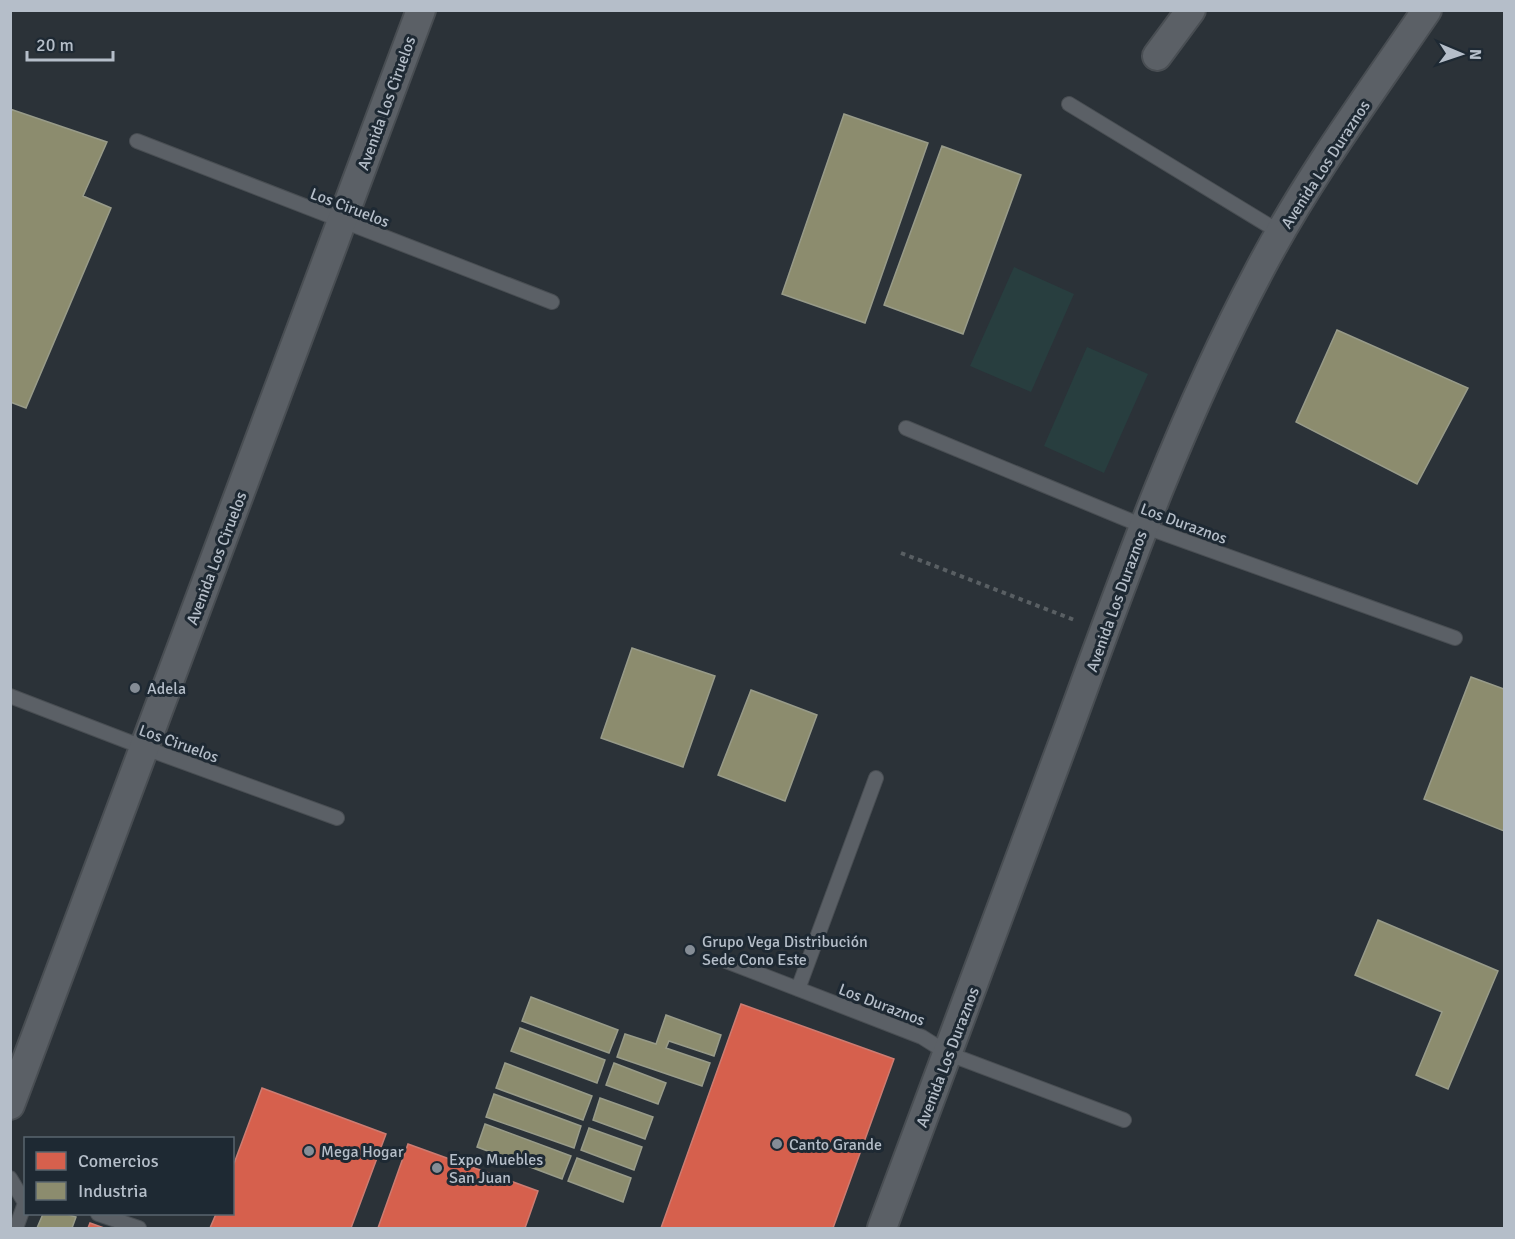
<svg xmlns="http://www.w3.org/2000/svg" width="1515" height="1239" font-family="Signika,sans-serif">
<rect width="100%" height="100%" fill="#2b3238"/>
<!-- green -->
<path fill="#283e3f" d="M1014,267L1074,294L1031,392L970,366Z
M1087,347L1148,374L1104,473L1044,446Z"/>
<!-- shops -->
<path fill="#d6604d" stroke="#cc7c72" stroke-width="1.5" d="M741,1004L894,1059L833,1228H661Z
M262,1088L386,1134L351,1228H210L216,1214H232V1169Z
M408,1144L538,1191L525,1228H378Z
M90,1223L104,1228H88Z"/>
<!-- industry -->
<path fill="#8c8c6e" stroke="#989b89" stroke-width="1.5" d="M10,109L107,142L83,196L111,208L26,408L10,402Z
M844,114L928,143L865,323L782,294Z
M942,146L1021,175L963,334L884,305Z
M1337,330L1468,388L1417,484L1296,422Z
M632,648L715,676L683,767L601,738Z
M1471,677L1504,689V831L1424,799Z
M751,690L817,715L785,801L718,775Z
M1378,920L1498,971L1448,1089L1416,1075L1442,1012L1355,975Z
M531,997L618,1030L609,1053L522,1021Z
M666,1015L721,1035L714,1056L669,1041L666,1048L710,1063L702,1086L617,1057L625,1034L656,1044Z
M520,1028L605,1060L597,1083L511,1051Z
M505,1063L592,1096L583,1120L496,1088Z
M614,1063L666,1083L658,1104L606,1085Z
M494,1094L581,1126L574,1148L486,1117Z
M600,1098L653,1117L645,1139L593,1120Z
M485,1124L571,1156L562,1179L477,1147Z
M589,1128L642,1147L634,1170L581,1150Z
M577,1158L631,1178L623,1202L568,1181Z
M43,1214H66L76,1217L72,1228H37Z"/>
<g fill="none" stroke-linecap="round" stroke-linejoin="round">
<defs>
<path id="lane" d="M1069,104L1281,233
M137,141L552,302
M906,428L1143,526L1455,638
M10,696L145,748L337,818
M726,961L922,1037L949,1054L1124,1120
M798,989L876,778
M10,1178L25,1203L16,1228
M98,1214L139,1228"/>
<path id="street" d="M1157,56L1191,10
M10,1105L421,10
M882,1228C945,1063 1007,897 1068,730C1125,574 1181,418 1259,271C1307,179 1369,95 1427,10"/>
</defs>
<!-- lane casing -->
<use href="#lane" stroke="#494e53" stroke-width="16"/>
<!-- street casing -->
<use href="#street" stroke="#494e53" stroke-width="32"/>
<!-- path -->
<path stroke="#595f63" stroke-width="4" stroke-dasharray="4.5 4.5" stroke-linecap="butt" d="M901,553L1077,621"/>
<!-- lane -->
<use href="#lane" stroke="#5b6066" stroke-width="14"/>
<!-- street -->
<use href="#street" stroke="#5b6066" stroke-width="28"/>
</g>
<!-- markers -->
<g fill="#858d96" stroke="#1e2933" stroke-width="2">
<circle cx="135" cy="688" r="6"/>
<circle cx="690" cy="950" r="6"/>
<circle cx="777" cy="1144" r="6"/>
<circle cx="309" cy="1151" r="6"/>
<circle cx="437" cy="1168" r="6"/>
</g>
<g text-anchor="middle" stroke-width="6" stroke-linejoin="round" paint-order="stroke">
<!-- street labels -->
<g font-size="16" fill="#b5bec9" stroke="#1e2933">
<text transform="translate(386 103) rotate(-70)" y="6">Avenida Los Ciruelos</text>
<text transform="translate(1325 164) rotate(-57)" y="6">Avenida Los Duraznos</text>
<text transform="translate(350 207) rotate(21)" y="6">Los Ciruelos</text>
<text transform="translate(1184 523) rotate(20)" y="6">Los Duraznos</text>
<text transform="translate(216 558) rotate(-69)" y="6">Avenida Los Ciruelos</text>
<text transform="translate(1116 601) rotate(-70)" y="6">Avenida Los Duraznos</text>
<text transform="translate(179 743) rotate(20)" y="6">Los Ciruelos</text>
<text transform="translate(882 1004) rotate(21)" y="6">Los Duraznos</text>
<text transform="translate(947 1057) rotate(-69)" y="6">Avenida Los Duraznos</text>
</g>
<!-- poi labels -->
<g font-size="16" fill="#b5bec9" stroke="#1e2933" text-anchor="start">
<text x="147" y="694">Adela</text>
<text x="702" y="947">Grupo Vega Distribución<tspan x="702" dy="18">Sede Cono Este</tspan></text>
<text x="789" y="1150">Canto Grande</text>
<text x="321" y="1157">Mega Hogar</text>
<text x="449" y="1165">Expo Muebles<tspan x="449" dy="18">San Juan</tspan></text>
</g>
</g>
<!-- border -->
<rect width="1515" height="1239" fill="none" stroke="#b5bec9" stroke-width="24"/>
<!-- legend -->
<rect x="24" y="1137" width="210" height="78" fill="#1e2933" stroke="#5a656f" stroke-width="1.5"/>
<rect x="36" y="1152" width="30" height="18" fill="#d6604d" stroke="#5a656f" stroke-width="1.5"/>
<text x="78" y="1167" font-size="18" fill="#b5bec9">Comercios</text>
<rect x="36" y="1182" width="30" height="18" fill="#8c8c6e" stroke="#5a656f" stroke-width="1.5"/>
<text x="78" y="1197" font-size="18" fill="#b5bec9">Industria</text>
<!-- north arrow -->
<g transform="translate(1461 54) rotate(92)" stroke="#1e2933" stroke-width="4.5" paint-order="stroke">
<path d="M0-4.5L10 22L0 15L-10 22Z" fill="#b5bec9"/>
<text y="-9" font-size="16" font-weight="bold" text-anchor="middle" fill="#b5bec9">N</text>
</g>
<!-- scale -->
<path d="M27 51v9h86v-9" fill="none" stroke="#b5bec9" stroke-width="3"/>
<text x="36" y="51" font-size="18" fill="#b5bec9" stroke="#1e2933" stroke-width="4.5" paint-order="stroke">20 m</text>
</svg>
